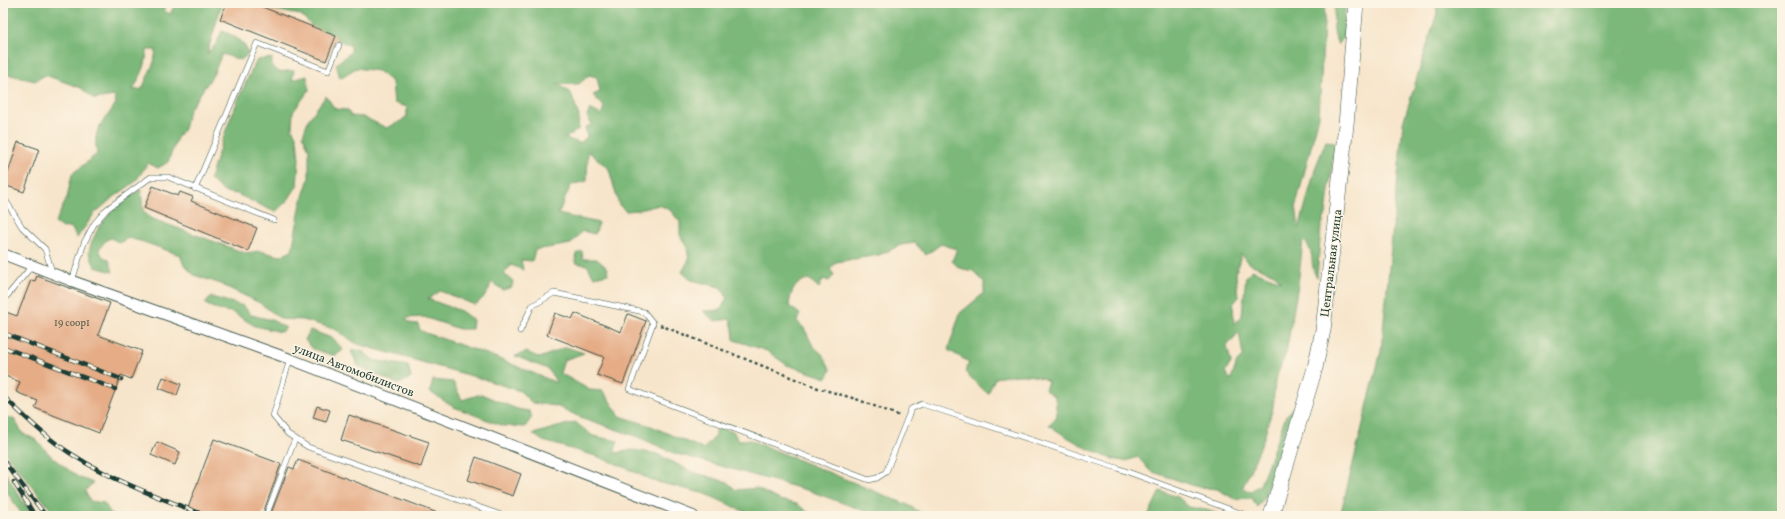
<svg xmlns="http://www.w3.org/2000/svg" width="1785" height="519" font-family="Vollkorn,serif">
<rect width="100%" height="100%" fill="#fcf5e5"/>
<filter id="ink" filterUnits="userSpaceOnUse"><feTurbulence type="fractalNoise" baseFrequency=".025" numOctaves="2"/><feDisplacementMap in="SourceGraphic" scale="8" xChannelSelector="R" yChannelSelector="G"/><feConvolveMatrix kernelMatrix="1 2 1 2 8 2 1 2 1" color-interpolation-filters="sRGB"/></filter>
<filter id="wash" filterUnits="userSpaceOnUse"><feTurbulence type="fractalNoise" baseFrequency=".012" numOctaves="4" result="noise"/><feDisplacementMap in="SourceGraphic" scale="16" xChannelSelector="R" yChannelSelector="G"/><feGaussianBlur stdDeviation="0.9" result="paint"/><feColorMatrix in="noise" values="0 0 0 0 0 0 0 0 0 0 0 0 0 0 0 0 0 1.4 0 .05"/><feComposite in="paint" operator="in"/></filter>
<g filter="url(#wash)">
<rect width="100%" height="100%" fill="#f7e5cb"/>
<!-- forest -->
<path fill="#7bb879" stroke="#4d7a56" fill-rule="evenodd" d="M3,3H164V11L170,14L176,3H222L207,54L216,44L222,31C233,35 246,42 248,54L241,60L222,54L213,75L189,110L184,129L177,138L168,162L158,168L148,163L135,182L110,200L94,214L77,238L71,227L62,228L55,223L67,198L72,174L97,154C92,126 103,125 116,103L114,96L94,99L81,88L45,75L35,81L7,74L5,66L8,60L5,55H3ZM147,50H156L154,62L142,89L133,90C141,74 146,69 147,50Z
M258,3H1325L1319,116L1296,205L1299,229L1316,166L1326,141L1335,142L1326,214L1321,227L1317,278C1308,264 1317,253 1303,240L1298,285L1286,353L1275,380L1273,407L1263,441L1242,489L1251,491L1260,485L1286,416L1296,404L1275,460L1265,497L1257,507L1252,498L1235,499L1217,489L1198,487L1150,471L1138,457C1134,458 1128,461 1123,461C1103,459 1065,437 1049,425L1057,416L1055,397L1045,390L1048,381C1031,372 1013,375 995,378L988,394L965,372L969,362L948,350L960,313L984,293V282L973,271L959,268L952,261L957,249L941,244L926,255L915,243L901,245L879,255L836,262L830,269L834,275L829,281L823,279L819,288L809,279C795,281 790,293 789,306L800,314L797,321L804,328L813,346L823,355L831,370L827,378L787,365L767,351L734,340L733,329L730,319L715,321L703,311L721,310L727,297L720,287L691,280L682,272L689,260L687,248L680,235V222L670,210L659,205L639,210L626,211L619,205L609,169L588,151L587,181L571,185L558,214L599,223L595,234L582,231L571,244L535,250L532,261L521,260L523,270L511,265L504,274L513,281L512,287L503,290L491,282C489,293 484,298 475,305L440,291L428,299L461,311L473,320L472,329H459L424,317L406,318L409,323L418,324L420,330L426,333L492,356L557,383L548,369L515,356L527,352L540,358L566,347L584,353L564,360L560,373L590,390L603,391L620,416L651,426L703,449L714,438L717,428L733,431L738,440H750L908,505L926,516H878L810,491L674,453L638,437L580,417L556,406L532,403L520,391L486,380L357,344L335,329L303,320L281,319L260,303L218,283L194,275L184,265L180,255L144,242L128,238L120,243L111,238L106,240L99,249L102,256L109,260L113,272L95,267L89,252L92,241L99,227L114,208L141,189L143,210L150,218L245,253L260,251L280,256L292,251L301,203L309,178V150L303,135L308,120L326,96L335,109L347,110L351,116L363,117L387,128L401,121L407,116V107L394,103L392,82L378,71L356,68L340,78L336,64L351,52V46L315,29L301,15L273,10ZM589,75L597,77L600,92L593,95L604,107L601,115L590,109L587,116L592,125L585,127L587,137L580,143L565,138L578,130L579,116L571,93L557,84H579ZM1241,254L1250,264L1274,274L1281,281L1252,270L1246,276L1242,316L1234,324L1233,304L1238,298L1236,274ZM1239,332L1243,356L1237,362L1231,380L1225,372L1231,363L1227,346Z
M1336,3H1345L1344,37L1338,45C1332,31 1333,18 1336,3Z
M1436,3H1782V516H1340L1381,351L1403,123L1437,13Z
M272,58V67L279,72L294,70L292,80L307,76L309,90L293,112L292,128L297,138L299,159L297,186L288,200L275,212L237,194L224,192L210,179C222,138 237,98 257,60Z
M582,251L583,259H597L607,268L608,274L594,277L587,265L575,263L576,254Z
M211,297L244,306L251,315L272,320L286,328L281,332L255,326L232,312L218,310L205,304Z
M310,330L334,339L343,350L335,356L313,349L305,340Z
M361,350L373,360L408,366L411,378L398,384L358,366L351,351Z
M433,380L453,382L462,400L481,394L517,409L529,411L532,417L525,427L503,426L454,407L430,392Z
M3,416L14,419L23,434L35,439L53,458L78,477L93,483L85,491L90,501L104,503L112,515L56,516L3,450Z
M575,422L593,436L618,441L614,453L633,450L657,454L690,471L727,482L736,490L756,488L779,500L797,504L813,516H754L706,494L653,481L622,466L596,456L543,441L533,434Z
M3,469L32,516H23L3,486Z
M1160,491L1178,497L1189,507L1211,511L1221,516H1148Z"/>
<g id="blocks">
<!-- building -->
<path fill="#e5ac86" d="M227,3H252L336,36L326,61L220,19Z
M18,142L39,149L24,192L4,185Z
M153,186L178,196L180,192L193,197L191,201L257,228L248,251L144,208Z
M37,276L110,303L98,335L142,351L131,379L121,375L99,433L35,408L38,401L16,392L20,382L3,375V311L17,316L31,280L35,281Z
M555,313L572,319L575,313L621,332L628,314L646,321L623,384L597,375L604,357L547,335Z
M163,377L181,384L177,395L159,388Z
M317,406L330,410L326,422L313,418Z
M349,415L429,442L421,467L341,440Z
M214,439L281,464L262,516H185Z
M157,442L180,452L175,465L151,455Z
M476,457L521,474L513,496L468,480Z
M298,460L443,515V516H270L289,467L294,469Z"/>
</g>
</g>
<g filter="url(#ink)">
<use href="#blocks" fill-opacity="0" stroke="#3f564b" stroke-width="1"/>
<g fill="none" stroke-linecap="round" stroke-linejoin="round">
<defs>
<path id="lane" d="M195,189L257,43L328,71L339,45
M3,196L22,227L45,249L52,272
M72,281L84,243L94,224L107,209L151,177H168L274,220
M3,295L7,296L27,272L31,265
M520,331L532,306L554,293L644,312L653,323L629,389L869,480L877,478L886,472L911,409L922,404L1117,468L1248,516
M290,359L273,416L288,434L308,447L504,516
M266,516L295,439"/>
<path id="street" d="M3,254L72,281L290,359L693,516"/>
<path id="secondary" d="M1271,516L1315,368L1323,330L1346,125L1356,3"/>
</defs>
<!-- lane casing -->
<use href="#lane" stroke="#3f564b" stroke-width="6"/>
<!-- street casing -->
<use href="#street" stroke="#3f564b" stroke-width="12"/>
<!-- secondary casing -->
<use href="#secondary" stroke="#3f564b" stroke-width="16"/>
<!-- path -->
<path stroke="#3f564b" stroke-width="2.5" stroke-dasharray="3 3" stroke-linecap="butt" d="M660,325L818,388L856,399L900,416"/>
<!-- lane -->
<use href="#lane" stroke="#fff" stroke-width="5"/>
<!-- street -->
<use href="#street" stroke="#fff" stroke-width="10"/>
<!-- secondary -->
<use href="#secondary" stroke="#fff" stroke-width="15"/>
<defs>
<path id="rail" d="M3,333L121,379
M3,347L115,389
M3,396C25,417 47,439 73,455C115,482 161,498 207,516
M3,460L46,516
M14,482L35,516"/>
</defs>
<!-- rail casing -->
<use href="#rail" stroke="#1f3d34" stroke-width="4.5"/>
<!-- rail -->
<use href="#rail" stroke="#fcf5e5" stroke-width="3" stroke-dasharray="9" stroke-linecap="butt"/>
</g>
</g>
<g text-anchor="middle" stroke-width="3" stroke-linejoin="round" paint-order="stroke">
<!-- number labels -->
<g font-size="10" fill="#505948">
<text x="72" y="326">19 соор1</text>
</g>
<!-- street labels -->
<g font-size="12" fill="#1f3d34" stroke="#fcf5e5">
<text transform="translate(1331 263) rotate(-83)" y="4">Центральная улица</text>
<text transform="translate(354 370) rotate(21)" y="4">улица Автомобилистов</text>
</g>
</g>
<!-- margin -->
<rect width="1785" height="519" fill="none" stroke="#fcf5e5" stroke-width="16"/>
</svg>
